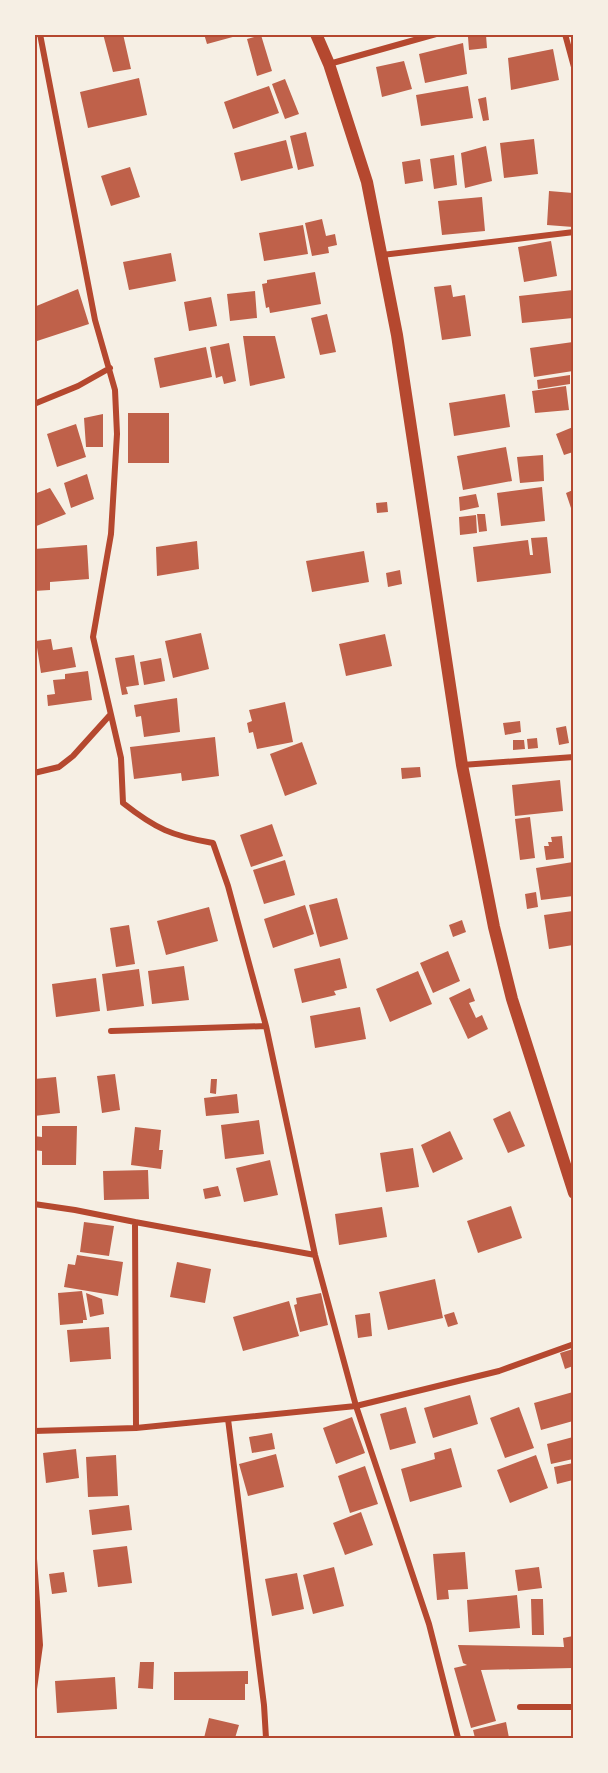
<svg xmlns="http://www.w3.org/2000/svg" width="608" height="1773" font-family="'Exo 2',sans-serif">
<rect width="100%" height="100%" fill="#f6efe4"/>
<!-- building -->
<path fill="#bf614a" d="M103,34H123L131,69L113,72Z
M204,34H240V35L207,44Z
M261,35L272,71L257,76L247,39Z
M486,35L487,48L469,50L468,37Z
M463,43L467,74L425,83L419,54Z
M553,49L559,80L511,90L508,58Z
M404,61L412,89L382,97L376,67Z
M139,78L147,115L88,128L80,92Z
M285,79L299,114L285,119L272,84Z
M269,86L279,113L233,129L224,102Z
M468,86L473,118L421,126L416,95Z
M486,97L489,120L483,121L478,99Z
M306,132L314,166L298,170L290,136Z
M534,139L538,174L504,178L500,143Z
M286,140L293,168L241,181L234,153Z
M486,146L492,181L465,188L461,153Z
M454,155L457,185L434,189L430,159Z
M420,159L423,181L405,184L402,162Z
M130,167L140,197L111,206L101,176Z
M549,191L573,193V227L547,225Z
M482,197L485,231L442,235L438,201Z
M322,219L326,236L335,234L337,245L328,247L329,253L312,256L305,223Z
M303,225L308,254L264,261L259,233Z
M551,241L557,276L524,282L518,247Z
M171,253L176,281L129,290L123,262Z
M315,272L321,304L270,313L269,307L266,308L262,284L267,283V280Z
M451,285L453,297L465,295L471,336L442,340L434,287Z
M78,289L89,324L34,342V307Z
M573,290V318L522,323L519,296Z
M255,291L257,318L230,321L227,294Z
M211,297L217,326L189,331L184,302Z
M327,314L336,352L320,355L311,318Z
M243,336H275L285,378L250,386Z
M573,342V371L534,377L530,348Z
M229,343L236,381L224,384L222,376L216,378L210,347Z
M206,347L212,377L160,388L154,358Z
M570,375V384L538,389L537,380Z
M566,386L569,410L535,413L532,391Z
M505,394L510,427L454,436L449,403Z
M128,413H169V463H128Z
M103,414V447H86L84,418Z
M76,424L86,457L57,467L47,434Z
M573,427V452L564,455L556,434Z
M506,447L512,481L463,490L457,456Z
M543,455L544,481L520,483L517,457Z
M87,474L94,499L71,508L64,483Z
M542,487L545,521L501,526L497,493Z
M50,488L66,514L34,527V494Z
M573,490V514L566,493Z
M476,494L479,507L460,511L459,497Z
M387,502L388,512L377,513L376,503Z
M477,514H485L487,531L479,532Z
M476,515L477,533L460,535L459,517Z
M547,537L551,573L477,582L473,547L528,540L530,555H533L531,538Z
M197,541L199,569L157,576L156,547Z
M87,545L89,579L50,582V590L34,591V549Z
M364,551L369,582L312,592L306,561Z
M400,570L402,584L388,587L386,573Z
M201,633L209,669L173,678L165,641Z
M385,634L392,666L346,676L339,644Z
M51,639L53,650L72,647L76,667L41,673L36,641Z
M134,655L139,685L126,687L128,694L122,695L115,658Z
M161,658L165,681L144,685L140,662Z
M88,671L92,700L48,706L47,695L55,694L53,680L65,679V674Z
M177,698L180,732L144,737L141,716L136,717L134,705Z
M285,702L293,742L257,749L253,732L249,733L247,723L252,721L249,710Z
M520,721L521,732L505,735L503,723Z
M566,726L569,743L559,745L556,728Z
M215,737L219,776L182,781L181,773L134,779L130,747Z
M537,738L538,748L528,749L527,739Z
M513,740H524L525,749L513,750Z
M302,742L317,784L285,796L270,754Z
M420,767L421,777L402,779L401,768Z
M560,780L563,811L515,816L512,785Z
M530,817L535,858L520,860L515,819Z
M272,824L283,856L251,867L240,835Z
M562,836L564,858L546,860L544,846H549L548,842H552L551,837Z
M285,860L295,895L264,904L253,870Z
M573,862V896L541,900L536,868Z
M536,892L538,907L527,909L525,894Z
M337,898L348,939L320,947L309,905Z
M305,905L314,934L273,948L264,919Z
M209,907L218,941L166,955L157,921Z
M573,911V945L549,949L544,915Z
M462,920L466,932L453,937L449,925Z
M129,925L135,964L116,967L110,928Z
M448,951L460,981L433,993L420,963Z
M340,958L347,988L334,991L336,995L302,1003L294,969Z
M184,966L189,1000L152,1004L148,971Z
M139,969L144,1006L107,1011L102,974Z
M418,971L432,1004L390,1022L376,989Z
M96,978L100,1011L56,1017L52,984Z
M470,988L475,1001L469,1003L476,1018L482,1015L488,1029L468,1039L449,998Z
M360,1007L366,1039L315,1048L310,1016Z
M115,1074L120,1110L102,1113L97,1076Z
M56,1077L60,1113L34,1116V1079Z
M211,1079H217L216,1094L210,1093Z
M237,1094L239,1113L206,1116L204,1098Z
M510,1111L525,1146L508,1153L493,1119Z
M259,1120L264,1154L225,1159L221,1125Z
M42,1126H77L76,1165H42V1151L34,1150V1136L42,1137Z
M135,1127L161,1130L159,1150H163L161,1169L131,1165Z
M450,1131L463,1159L433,1173L421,1145Z
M413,1148L419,1187L386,1192L380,1153Z
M270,1160L278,1195L244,1202L236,1168Z
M148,1170L149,1199L104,1200L103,1171Z
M218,1186L221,1196L205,1199L203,1189Z
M511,1206L522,1238L478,1253L467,1221Z
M382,1207L387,1237L339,1245L335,1214Z
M84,1222L114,1226L109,1256L80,1252Z
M77,1255L123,1262L118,1296L64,1287L68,1264L75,1265Z
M177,1262L211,1269L205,1303L170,1297Z
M435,1279L443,1318L388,1330L379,1292Z
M82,1291L87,1320H83V1323L60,1325L58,1293Z
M86,1293L102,1299L104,1314L90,1317Z
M321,1293L328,1325L300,1332L294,1305L297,1304L296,1298Z
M289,1301L299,1336L243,1351L233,1317Z
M454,1312L458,1324L448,1327L444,1315Z
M370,1313L372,1336L358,1338L355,1315Z
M109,1327L111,1359L70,1362L67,1330Z
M573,1349V1366L565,1369L560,1353Z
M573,1392V1421L541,1430L534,1403Z
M470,1395L478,1424L433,1438L424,1408Z
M406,1407L416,1443L390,1450L380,1414Z
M519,1407L534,1448L505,1458L490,1418Z
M352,1417L365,1453L336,1464L323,1428Z
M272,1433L275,1449L252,1453L249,1437Z
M573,1437V1459L551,1464L547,1444Z
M451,1448L462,1487L410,1502L401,1469L435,1459L434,1453Z
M76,1449L79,1478L46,1483L43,1453Z
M276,1454L284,1487L248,1496L239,1464Z
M116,1455L118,1496L88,1497L86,1457Z
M536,1455L548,1488L510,1503L497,1470Z
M573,1463V1480L557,1484L554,1467Z
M365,1466L378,1504L350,1513L338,1476Z
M129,1505L132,1530L92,1535L89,1510Z
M361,1512L373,1545L345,1555L333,1523Z
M127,1546L132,1583L98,1587L93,1550Z
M465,1552L468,1589L448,1590L449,1599L437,1600L433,1554Z
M334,1567L344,1606L313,1614L303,1575Z
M539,1567L542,1588L518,1591L515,1570Z
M64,1572L67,1592L52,1594L49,1574Z
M297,1573L304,1609L272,1616L265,1579Z
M517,1595L520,1628L469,1632L467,1600Z
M531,1599H543L544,1635H532Z
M573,1636V1668L481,1670L496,1721L471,1728L454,1668L467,1665L463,1663L458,1645L564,1647L563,1638Z
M140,1662H154L153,1689L138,1688Z
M248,1671V1684H245V1700H174V1672Z
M115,1677L117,1709L57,1713L55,1681Z
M209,1718L239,1725L235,1738H204Z
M506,1722L509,1738H475L473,1730Z"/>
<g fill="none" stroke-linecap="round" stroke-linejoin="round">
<!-- minor -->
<path stroke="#b5482f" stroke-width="6" d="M40,34L95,320L115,390L117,434L111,534L93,637L121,758L123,803C156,829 172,836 213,843L228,886L266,1026L315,1255L356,1406L429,1624L458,1738
M565,34L574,67
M329,64L436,34
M382,255L574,232
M34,404L78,386L110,368
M462,765L574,757
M34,773L59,767L73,756L110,715
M111,1031L266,1026
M34,1204L75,1210L135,1222L136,1428
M135,1222L315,1255
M228,1419L264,1705L266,1738
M34,1431L136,1428L356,1406L499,1371L574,1344
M34,1559L40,1645L34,1689
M520,1707H574"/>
<!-- secondary -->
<path stroke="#b5482f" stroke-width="12" d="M316,34L329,64L367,182L397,335L462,765L494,927L512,999L574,1193"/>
</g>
<!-- border -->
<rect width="608" height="1773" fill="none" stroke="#f6efe4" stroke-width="72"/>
<rect x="36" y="36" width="536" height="1701" fill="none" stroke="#b5482f" stroke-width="2"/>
</svg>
